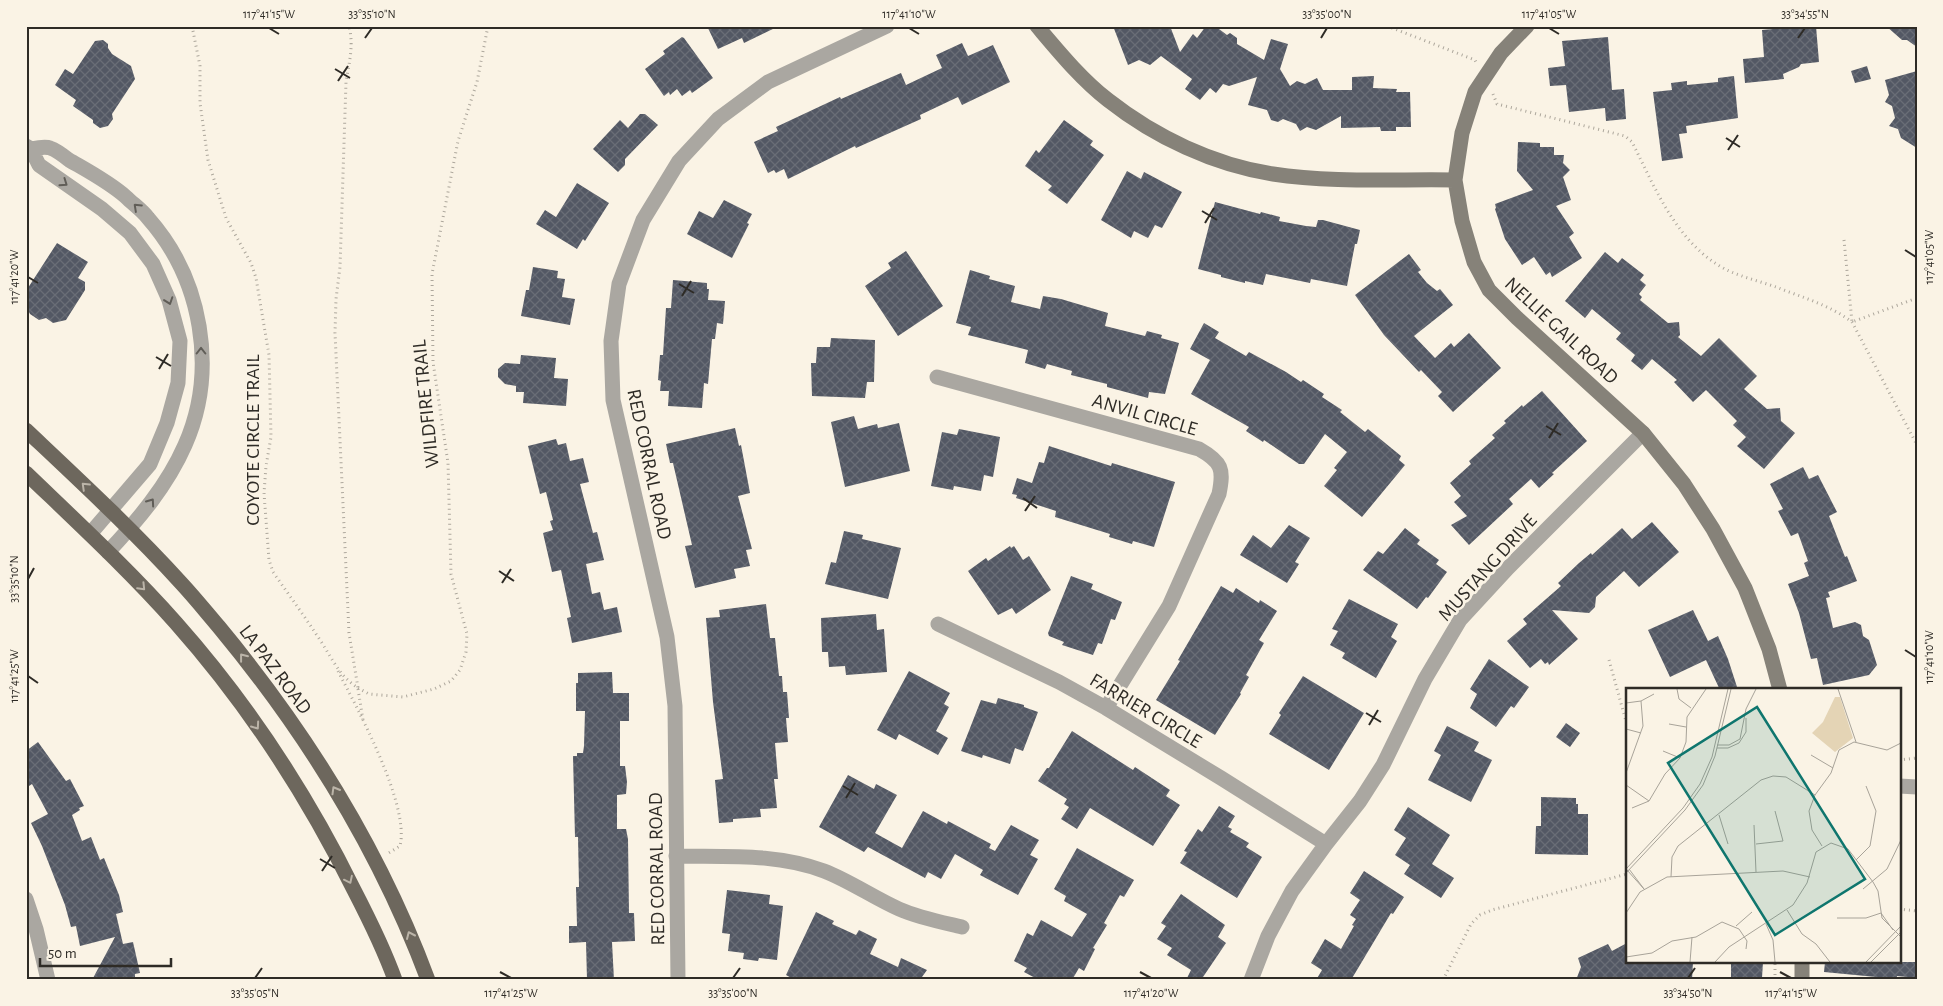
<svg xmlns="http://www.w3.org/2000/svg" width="1943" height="1006" font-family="'Alegreya Sans',sans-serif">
<defs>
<pattern id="building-cross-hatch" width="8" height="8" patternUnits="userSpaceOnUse" patternTransform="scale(1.25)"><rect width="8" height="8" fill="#535864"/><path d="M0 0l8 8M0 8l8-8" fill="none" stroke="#696d76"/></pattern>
</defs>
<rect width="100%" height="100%" fill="#faf3e5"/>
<!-- building -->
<path fill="url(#building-cross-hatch)" d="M707,26H779L744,43L742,38L718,49Z
M1113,26H1170L1180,52L1193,34L1197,38L1206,26H1215L1227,35L1230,33L1237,38V44L1264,60L1271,39L1288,44L1280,69L1290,86L1297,81L1305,84L1317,78L1323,90H1352V77L1374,76L1373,88L1397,89L1396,92H1410L1411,127H1396V131H1381L1380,127L1341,128V116L1316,130L1307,127L1300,131L1296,124L1283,119L1278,122L1271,120L1267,110L1248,105L1257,77L1229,86L1223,84L1216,93L1210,88L1200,100L1185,89L1192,79L1161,56L1150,65L1139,60L1128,65Z
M1773,26H1787L1788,28L1816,26L1819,62L1801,64L1799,67L1783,74L1784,79L1745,83L1743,59L1764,57L1762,30L1773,29Z
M1886,26H1917V47L1907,40H1902Z
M682,37L684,38L713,78L692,93L690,90L682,96L677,89L670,95L669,92L664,96L645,69L665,54L663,51Z
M1608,37L1612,90L1624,89L1626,119L1606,121L1605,108L1569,112L1566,85L1550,86L1548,68L1565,66L1562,41Z
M103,40L108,44V48L112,54L131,66L135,79L112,114L113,119L108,126L100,128L93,123V120L73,106L76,100L55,85L65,69L73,74L95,41Z
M962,43L968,56L993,45L1010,82L962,105L958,97L920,115L921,119L856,148L855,146L788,179L784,169L776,173L774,170L768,173L754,142L778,131L776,127L840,97L841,99L901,73L906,85L942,68L936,55Z
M1867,66L1871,79L1855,83L1851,71Z
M1917,71V148L1901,138L1898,129L1889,126L1895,118L1892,106L1885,102L1889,95L1885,80Z
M1734,76L1738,118L1686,126L1687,133L1679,134L1683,158L1662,161L1653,92L1672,90L1671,83L1687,81V85L1718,82V78Z
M640,114H645L658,125L625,159V165L618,172L593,149L620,120L628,128Z
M1064,120L1093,141L1090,145L1104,155L1067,204L1048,190L1052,186L1025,166L1036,150L1039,153Z
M1518,142L1540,143V147H1554V155H1564L1563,163L1570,170L1563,177L1571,200L1556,206L1574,233L1569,237L1582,258L1552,277L1550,272L1546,275L1534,257L1522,265L1505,239L1495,209L1496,208L1495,204L1533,190L1517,171Z
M1127,171L1141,179L1144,172L1182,192L1162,228L1155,225L1148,238L1134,231L1131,238L1101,220Z
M577,183L609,203L585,241L583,239L577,249L536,224L545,210L556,217Z
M724,200L752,214L747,223L749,224L732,258L687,234L699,211L713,218Z
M1215,202L1260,214L1261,212L1280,217L1279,221L1306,226L1316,227L1318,220H1323L1360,230L1357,244H1355L1347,286L1311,279L1310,283L1266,274L1263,285L1245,281V283L1221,277V275L1198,269Z
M57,243L88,262L78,278L85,282V290L66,320L53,323L46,318L39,320L30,314L26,306V291Z
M906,251L943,306L898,336L865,286L891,268L888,263Z
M1605,252L1618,263L1622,258L1644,275L1640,280L1646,285L1639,294L1642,297L1640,300L1668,323L1679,322L1680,335L1678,337L1701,356L1719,338L1757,376L1744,389L1767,409L1780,408L1781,421L1795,433L1764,469L1737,446L1746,437L1733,425L1737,421L1706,390L1693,402L1674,382L1677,380L1652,359L1642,370L1631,361L1635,355L1616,339L1621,333L1592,309L1585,318L1565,301Z
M1409,254L1421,270L1418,272L1427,283L1437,291L1440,289L1453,305L1414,336L1435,358L1451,343L1454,347L1469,333L1501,368L1453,412L1438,396L1442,392L1421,370L1419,372L1384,335L1355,295Z
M533,267L558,271L557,278L565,279L562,297L575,299L570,325L521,316L526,290H529Z
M970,270L990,276L989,279L1015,286L1011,302L1040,309L1043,296L1061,299L1108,313L1105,326L1145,336L1147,331L1162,335L1161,338L1179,343L1165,394L1149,392L1148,398L1107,387V384L1071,375L1072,371L1047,364L1045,369L1025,363L1028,350L968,335L971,327L956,323Z
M673,280L707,283V289H709L708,300L725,301L723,324L717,323L715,339H712L708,384L704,383L702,408L668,406L669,391H660L661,381L658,380L660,355H663L666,308H671Z
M1204,323L1219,332L1215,338L1246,356L1249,352L1286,372L1301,382L1303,380L1324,394L1322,397L1342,410L1340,412L1365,432L1368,429L1401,456L1399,460L1405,465L1362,517L1324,486L1337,470L1334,468L1347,452L1325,434L1304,464H1299L1264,440L1263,442L1246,431L1249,427L1191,394L1210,360L1190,349Z
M831,338L875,340L874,382H867L865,398L812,396L811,363H816L817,347H830Z
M521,355L556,358L554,378L568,379L566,406L523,403L524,392H516V386L505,384L498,377V369L505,363L520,364Z
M1542,391L1587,441L1552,473L1554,474L1539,488L1531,479L1509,499L1513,504L1469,545L1451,525L1467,516L1454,502L1461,496L1450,483L1471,464L1469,461L1495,438L1492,435L1506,423L1504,421L1522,405L1523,407Z
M854,416L858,429L877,424L878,428L899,423L910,471L845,487L831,422Z
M735,428L739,446L741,445L750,493L738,496L752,549L746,550L750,566L734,569L736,578L695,588L685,546L692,545L673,463H670L666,444Z
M959,429L1000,437L993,477L984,475L981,491L954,486L953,490L931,486L942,432L957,435Z
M556,439L558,445L566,443L570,461L583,458L589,482L580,484L593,533L597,532L604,560L586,564L592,594L600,592L604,610L617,607L622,632L572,643L567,618L571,617L561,570L552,572L543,533L553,530L550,521L553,520L546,492L540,494L528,446Z
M1049,446L1111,466L1112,463L1175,482L1154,547L1133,541L1132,544L1109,537L1110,534L1055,517L1056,511L1016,498L1017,495L1012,494L1017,478L1032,483L1039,462L1044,463Z
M1803,467L1809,479L1818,475L1837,512L1829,516L1845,557L1847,556L1857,581L1828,592L1830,597L1826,598L1833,628L1855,622L1861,625L1863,636L1869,640L1877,665L1869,675L1823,685L1817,658L1811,659L1799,613L1788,584L1809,576L1804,563L1808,561L1798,533L1791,536L1778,511L1783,509L1770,484Z
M1652,522L1679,552L1639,587L1624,571L1596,597L1595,607L1589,613L1552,610L1578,639L1549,665L1548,662L1545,664L1541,659L1530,668L1507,641L1527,624L1523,619L1561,586L1558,583L1579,563L1591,553L1592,555L1622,528L1632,539Z
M1289,525L1310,538L1295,562L1299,564L1287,583L1240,555L1253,535L1271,548Z
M1405,528L1420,540L1417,544L1439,560L1436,564L1447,572L1428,598L1426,597L1417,609L1363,570L1378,551L1383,554Z
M844,531L863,535L862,539L901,548L888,599L825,584L831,562L836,563Z
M1010,546L1011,548L1014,546L1023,560L1029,556L1051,590L1016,614L1012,608L998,615L968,571L986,558L988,561Z
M1071,576L1093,584L1091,589L1122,602L1115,620L1111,619L1102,644L1098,643L1093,655L1062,645L1064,642L1049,636L1048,633Z
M1221,586L1233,593L1236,588L1259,603L1260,600L1277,611L1259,640L1264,643L1246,675L1249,677L1240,693L1241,694L1215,735L1156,700L1180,661L1178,660Z
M1349,599L1398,624L1391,637L1397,641L1376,678L1342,658L1345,653L1330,645L1338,631L1332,629Z
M766,604L770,638H775L779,676H782L783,692H787L789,718H786L788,742L775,743L778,779H774L777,808L760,809L761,817L733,819V822L719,823L715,780L723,779L713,702L706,618L720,617L719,610Z
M1693,610L1708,641L1718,636L1728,659L1738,690H1720L1706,660L1670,677L1648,630Z
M876,614L877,630L884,629L887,672L846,675L845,666L829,667L828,652H822L821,618Z
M1489,659L1529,687L1514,708L1511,706L1496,727L1470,708L1477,694L1470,689Z
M909,671L950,693L944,704L949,707L936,731L948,738L938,755L899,734L896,740L877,730Z
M612,672L613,693H629V721H620V766H625L627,782L626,794L617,795V829H626L628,839L629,913H634L635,941L612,942L614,980H587L586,942L569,943V926H577L576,887H579L578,837H575L573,756H577V753H583L584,746L585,711H576V683H578V673Z
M1303,676L1364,713L1329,770L1269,734L1281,715L1279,713Z
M998,698L1024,705V707L1038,712L1023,751L1015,748L1010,764L983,755L982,758L961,751L981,700L996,704Z
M1566,723L1580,733L1570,747L1556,737Z
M1447,726L1479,742L1474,751L1492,760L1471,802L1428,780L1441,755L1434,751Z
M1072,731L1133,770L1135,767L1170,790L1166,796L1180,805L1153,846L1090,808L1077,829L1061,819L1069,807L1064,804L1067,799L1038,781L1047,768H1049Z
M38,742L66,781L70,779L84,806L79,808L80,810L72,815L82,841L91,837L100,860L104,858L119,895L123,912L116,914L123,944L133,942L140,973L135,974V977L125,980H92L115,937L80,946L76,926L71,927L65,905L42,846L31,823L48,814L32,784L26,788V751Z
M848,775L874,789L876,784L897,795L875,833L902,848L923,811L947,824L948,821L991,844L989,848L995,851L1011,825L1039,840L1030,855L1038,859L1018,895L980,875L983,870L955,854L941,879L928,872L925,878L868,847L864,852L819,827Z
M1541,797L1576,798V804H1578V814H1588V855L1535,854L1536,826H1541Z
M1219,806L1235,816L1228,827L1232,829L1230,832L1249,843L1246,847L1262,857L1237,898L1180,863L1187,852L1184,851L1198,829L1202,832Z
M1408,807L1450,835L1432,864L1454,878L1441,898L1404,874L1410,865L1395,855L1406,838L1394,830Z
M1077,848L1134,880L1124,897L1120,895L1104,923L1107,925L1093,948L1095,949L1084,971L1079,968L1072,980H1039L1024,972L1027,968L1014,961L1027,933L1033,936L1041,920L1072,937L1087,914L1064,901L1066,896L1054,889Z
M1364,871L1404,897L1393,914L1391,913L1351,980H1316L1322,970L1311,963L1325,939L1341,949L1354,926L1352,925L1356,919L1350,915L1360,900L1350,893Z
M727,890L770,895L769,904L783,906L777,960L759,958L758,961L743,959L744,953L728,951L730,934L722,933Z
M1181,894L1225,925L1218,937L1226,943L1201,980H1186L1191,970L1167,955L1172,948L1157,939L1166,926L1161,923Z
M816,912L834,921L832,924L856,935L859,930L877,939L870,954L898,967L901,958L927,970L922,977L928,980H795L786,975Z
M1627,943V962H1693L1692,980H1576L1581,967L1578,958L1608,944L1612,951Z
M1731,962H1763L1762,978L1731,977Z
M1825,962H1917V978L1897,976V979L1824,972Z"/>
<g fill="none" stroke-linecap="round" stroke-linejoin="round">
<!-- path -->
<path stroke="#ada79c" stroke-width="3" stroke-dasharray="1 4" stroke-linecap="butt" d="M192,26L200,66V103L208,160L226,218L251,263L256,278L269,355L271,437L266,466L264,493L269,560L273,572C289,595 305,617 320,640C332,658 339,676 358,688L349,633L335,333L336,299L340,267L346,82C349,63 354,46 349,26
M1387,26L1475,60L1476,62
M1493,94L1497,104L1625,136L1632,142L1637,152C1658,195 1680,245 1725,269C1741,277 1759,281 1776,287C1801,297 1830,305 1852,322L1917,445
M1844,240L1852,322L1917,298
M1609,660L1627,725
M338,671C358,710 410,805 400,846L387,854
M358,688L369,694L403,697L434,689L451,681L460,670L466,652L467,634L451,574L448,463L433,362L432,274L458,141L477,82L488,26
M358,689L363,720
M1899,760L1917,758
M1899,909L1917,911
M1443,980L1471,924L1480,915L1492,910L1627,874
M1775,980V962"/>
<!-- street -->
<path stroke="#aaa7a1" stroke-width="15" d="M26,146L31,149L39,165L102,209L130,233L153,264L169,300L180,341L178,383L167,423L150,464L90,534
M31,149C36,148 45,146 50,148C56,150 64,156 69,160C88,171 109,182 126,197C133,204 142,210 148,218C202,279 218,370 185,445C167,486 138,520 108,552
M937,377L1199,449C1222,462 1224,469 1219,494L1169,606L1106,708
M938,624L1059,682L1106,708L1221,778L1326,844
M1899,786L1917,787
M676,856C726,857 776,853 824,871C850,881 874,898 899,909C920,918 941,922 962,927
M26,899L36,929L48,980
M678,980L675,706L667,637L613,400L611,341L619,284L643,220L679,161L718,119L768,82L887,26
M1251,980L1268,936L1292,891L1326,844L1360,801L1383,765L1425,679L1460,620L1508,568L1643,433"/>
<!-- secondary -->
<path stroke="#868279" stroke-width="15" d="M1037,26C1059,52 1081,79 1108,100C1155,137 1214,165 1273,174C1331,183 1396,179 1455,180
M1527,26L1501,53L1475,92L1462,133L1455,180L1462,221L1474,262L1489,290L1517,318L1643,433L1684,484L1713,529L1745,588L1769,649L1780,690
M1802,962V980"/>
<!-- primary -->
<path stroke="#6d675d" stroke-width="15" d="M26,430C79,480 133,530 182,584C195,598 207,613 219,627C306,732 380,851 428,980
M26,473C77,522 129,570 176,623C247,703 307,795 354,890C369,919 384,949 395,980"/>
</g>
<!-- one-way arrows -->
<defs><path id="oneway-chevron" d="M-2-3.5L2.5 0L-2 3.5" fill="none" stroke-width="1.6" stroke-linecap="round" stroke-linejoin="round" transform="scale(1.25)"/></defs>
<g stroke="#605d57">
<use href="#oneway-chevron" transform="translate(64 183) rotate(35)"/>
<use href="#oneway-chevron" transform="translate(137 207) rotate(-137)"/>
<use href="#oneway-chevron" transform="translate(169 301) rotate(71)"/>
<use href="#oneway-chevron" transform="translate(201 351) rotate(-90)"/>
<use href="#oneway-chevron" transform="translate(151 502) rotate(-55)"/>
</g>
<g stroke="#bbb4a8">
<use href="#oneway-chevron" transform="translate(85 486) rotate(-136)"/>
<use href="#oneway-chevron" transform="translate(142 587) rotate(46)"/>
<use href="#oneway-chevron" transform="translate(243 657) rotate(-128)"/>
<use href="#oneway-chevron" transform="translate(256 726) rotate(55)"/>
<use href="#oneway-chevron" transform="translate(335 790) rotate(-120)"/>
<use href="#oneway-chevron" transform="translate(349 880) rotate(64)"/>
<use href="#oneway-chevron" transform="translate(410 935) rotate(-114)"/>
</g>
<!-- ticks -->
<path fill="none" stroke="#2e2b26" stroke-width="2" d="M269,28L279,34M909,28L919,34M1549,28L1559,34M365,38L372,28M1321,38L1327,28M1798,38L1805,28M335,69L350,78M338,81L348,66M1726,138L1740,147M1728,150L1738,135M1202,211L1217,220M1205,223L1214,208M1905,250L1916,257M28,277L38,283M679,284L694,293M682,296L691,281M156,357L171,366M159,369L168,354M1546,426L1561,435M1549,438L1558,423M1023,498L1037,508M1025,511L1035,496M499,571L514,581M28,579L34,568M502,583L511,569M1905,650L1916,657M28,676L38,683M1366,713L1381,722M1369,725L1378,710M843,786L858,795M846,798L855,783M320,859L335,868M322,871L332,856M500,972L511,978M1140,972L1151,978M1780,972L1791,978M255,978L262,968M733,978L740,968M1688,978L1695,968"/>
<g text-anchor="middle" stroke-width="5" stroke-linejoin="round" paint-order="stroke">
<!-- street labels -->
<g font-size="20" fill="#2e2b26" stroke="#faf3e5">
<text transform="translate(1562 330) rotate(43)" y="7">NELLIE GAIL ROAD</text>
<text transform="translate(425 404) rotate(-96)" y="7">WILDFIRE TRAIL</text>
<text transform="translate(1145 414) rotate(16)" y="7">ANVIL CIRCLE</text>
<text transform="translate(252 440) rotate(-90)" y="7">COYOTE CIRCLE TRAIL</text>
<text transform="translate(650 464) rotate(78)" y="7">RED CORRAL ROAD</text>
<text transform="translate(1487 567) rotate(-48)" y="7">MUSTANG DRIVE</text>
<text transform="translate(276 669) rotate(53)" y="7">LA PAZ ROAD</text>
<text transform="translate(1146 710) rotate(31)" y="7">FARRIER CIRCLE</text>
<text transform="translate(656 869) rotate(-91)" y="7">RED CORRAL ROAD</text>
</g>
</g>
<!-- overview -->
<g transform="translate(1626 688)">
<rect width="275" height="275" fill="#faf3e5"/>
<path d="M209,9H214L227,50L209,64L186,45L197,34Z" fill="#e4d4b5"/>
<path fill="none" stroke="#a8a399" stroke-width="1" d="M51,1L53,11L65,20M212,1L230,54M0,15L15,13L28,6M43,36L60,39M0,41L15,45M91,57H103L114,51L120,21L130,1M91,60H102L113,55L120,44V30M37,63L54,70M185,67L207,80M0,85L17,38L15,13M0,97L23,113M6,120L23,113L39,86L54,70L60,54L61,29L80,1M93,127L102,156M128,137L130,184M130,156L157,153L149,123M196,158L186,142L183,123L189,107L205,85L213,62L228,54L261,62L275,55M230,172L244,158L250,123L240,98M0,181L57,120L74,96L86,69L102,1M3,181L18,201M1,182L18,201M0,185L59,122L77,97L89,68L105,1M45,189L46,169L52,158L135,92L147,88L160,89L189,107M237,201L261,181L275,152M161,222L176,246L190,256L204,274M0,225L14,204L41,189L157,183L184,189M255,225L267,242M211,230H240L255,225M140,236L147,252L149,274M110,238L126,224M0,269L26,265L46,253L70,249L96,234L113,241L121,253L120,261M64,274L66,249M89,274L103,259L167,217L181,195L190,164L205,155L222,161L247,194L252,203L256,230L275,249M240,274L275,238M245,274L275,244"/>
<path fill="#0f766e" fill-opacity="0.15" stroke="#0f766e" stroke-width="2.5" d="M131,19L239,191L149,247L42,75Z"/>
<rect width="275" height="275" fill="none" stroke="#2e2b26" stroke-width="2.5"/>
</g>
<!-- border -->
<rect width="1943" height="1006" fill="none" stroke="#faf3e5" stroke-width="55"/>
<!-- scale -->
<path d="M40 958v8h131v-8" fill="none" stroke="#2e2b26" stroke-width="2.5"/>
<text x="48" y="958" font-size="15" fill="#2e2b26" stroke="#faf3e5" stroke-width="4" paint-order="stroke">50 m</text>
<rect x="28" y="28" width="1888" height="950" fill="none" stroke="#2e2b26" stroke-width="2"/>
<g font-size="12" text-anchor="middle" fill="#2e2b26">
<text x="269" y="18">117°41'15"W</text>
<text x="372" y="18">33°35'10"N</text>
<text x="909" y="18">117°41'10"W</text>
<text x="1327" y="18">33°35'00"N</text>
<text x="1549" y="18">117°41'05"W</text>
<text x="1805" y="18">33°34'55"N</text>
<text transform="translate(1929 257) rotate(-90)" y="4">117°41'05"W</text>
<text transform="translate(14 277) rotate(-90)" y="4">117°41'20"W</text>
<text transform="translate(14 579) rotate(-90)" y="4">33°35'10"N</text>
<text transform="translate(1929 657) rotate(-90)" y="4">117°41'10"W</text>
<text transform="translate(14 676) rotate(-90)" y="4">117°41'25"W</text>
<text x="255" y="997">33°35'05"N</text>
<text x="511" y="997">117°41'25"W</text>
<text x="733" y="997">33°35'00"N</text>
<text x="1151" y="997">117°41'20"W</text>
<text x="1688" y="997">33°34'50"N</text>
<text x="1791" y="997">117°41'15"W</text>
</g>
</svg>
